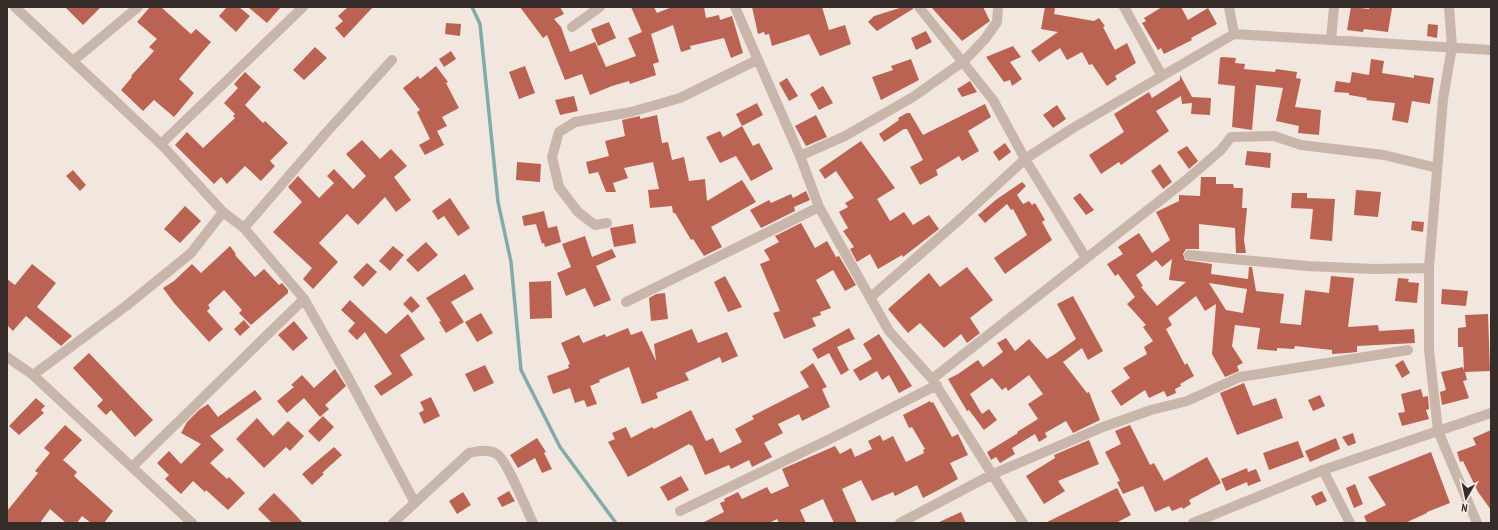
<svg xmlns="http://www.w3.org/2000/svg" width="1498" height="530" font-family="'PT Sans Narrow',sans-serif">
<rect width="100%" height="100%" fill="#f1e7df"/>
<g fill="none" stroke-linecap="round" stroke-linejoin="round">
<!-- stream -->
<path stroke="#80aba9" stroke-width="3.5" d="M472,7L480,24L498,202L511,262L521,370L560,447L616,523"/>
</g>
<!-- building -->
<path fill="#bb6352" fill-rule="evenodd" d="M65,7H101L83,25Z
M150,7H161L191,34L196,29L211,42L179,79L194,93L174,117L154,100L143,111L121,90L132,77L131,76L154,51L149,47L157,39L137,22Z
M227,7H239L250,16L236,32L219,16Z
M248,7H281L267,23Z
M348,7H373L344,38L335,28L343,21L338,16Z
M520,7H560L564,14L554,19L561,27L570,52L595,42L606,67L636,56L628,38L642,32L631,7H654L657,13L672,7H704L706,18L719,15L720,20L732,16L743,53L731,58L724,38L690,46L691,49L681,52L673,25L651,34L659,62L653,64L656,75L630,84L629,81L612,86L590,95L582,74L565,80L547,35L543,38Z
M752,7H822L829,30L845,25L851,44L820,56L809,34L772,46L769,34L765,35L764,32L758,34Z
M903,7H913V9L877,31L868,22L874,16Z
M931,7H983L990,21L962,41Z
M1045,7L1055,8L1054,14L1094,21L1099,18L1105,26L1103,27L1115,50L1127,43L1136,63L1115,76L1117,79L1107,86L1092,64L1089,65L1082,52L1067,60L1060,48L1039,62L1031,51L1058,32L1041,29Z
M1162,7H1181L1188,20L1208,8L1217,24L1191,38L1192,40L1164,54L1161,48L1158,50L1142,23L1146,21L1144,18Z
M1351,7L1369,9V7L1392,8L1388,32L1364,29L1363,32L1347,30Z
M609,22L616,38L598,46L591,29Z
M446,23L461,24L460,36L445,34Z
M1428,24L1438,25L1437,38L1427,36Z
M926,31L932,42L916,50L911,38Z
M1013,46L1021,57L1010,62L1022,79L1012,86L1010,80L1004,82L986,57Z
M315,47L327,58L304,80L293,70Z
M451,51L456,59L444,67L439,59Z
M1222,57L1236,58L1235,63L1245,64L1244,69L1275,72L1276,69L1297,72L1296,78L1301,79L1295,107L1321,110L1319,135L1298,133L1299,126L1276,121L1283,88L1256,85L1252,130L1232,127L1235,86L1218,84L1220,58Z
M911,59L919,80L881,100L872,77L893,70L891,66Z
M1371,59L1384,61L1382,73L1414,78V75L1434,78L1430,104L1412,101L1408,123L1392,120L1395,103L1366,100L1367,98L1349,95V93L1334,92L1336,81L1350,83L1352,72L1369,75Z
M436,66L448,82L446,83L459,108L442,117L447,126L437,131L444,145L425,155L419,145L430,139L417,112L420,110L403,88L418,76L420,79Z
M525,66L535,93L519,99L509,72Z
M245,72L261,87L245,105L263,123L265,121L288,143L270,161L275,166L261,181L245,166L227,184L221,177L214,184L175,145L187,132L203,148L235,118L233,116L235,114L224,103L238,88L234,84Z
M1180,75L1192,97L1211,98L1210,115L1191,114L1192,103L1182,104L1181,96L1156,111L1169,131L1121,165L1119,162L1101,174L1089,155L1124,132L1114,114L1149,92L1152,98L1180,80Z
M787,78L798,96L789,101L779,83Z
M970,81L977,92L962,97L957,89Z
M823,86L833,103L819,110L810,94Z
M574,96L578,111L560,115L555,100Z
M757,103L763,115L742,126L736,114Z
M985,104L991,117L968,131L979,151L962,161L959,156L936,170L938,175L920,185L910,167L923,160L907,129H904L884,142L879,134L899,120L898,118L907,113H910L923,135Z
M1057,105L1066,119L1053,128L1043,115Z
M657,115L662,143L668,142L672,160L684,157L689,181L705,179L707,201L742,180L756,202L711,227L722,247L704,256L693,239L691,240L675,213H673L672,206L650,208L648,190L659,189L653,162L624,168L628,178L613,183L616,192H606L598,172L589,174L586,162L609,156L605,141L625,136L622,120L640,116V119Z
M816,115L827,137L806,146L795,126Z
M742,126L753,146L759,143L773,169L751,181L736,156L720,163L706,137L720,131L723,137Z
M362,140L380,159L391,149L407,166L394,177L411,200L396,212L385,197L358,225L347,214L319,243L338,262L313,289L303,279L312,268L273,232L302,202L288,187L298,176L319,198L334,183L327,176L334,169L353,189L366,176L346,154Z
M861,141L895,188L877,199L890,221L904,212L913,225L929,215L939,229L903,257L902,255L878,269L870,254L857,262L850,249L854,247L843,231L848,228L839,212L848,207L845,203L854,198L836,171L825,179L819,170Z
M1005,143L1011,152L999,161L993,152Z
M1187,146L1198,161L1189,169L1177,152Z
M1247,151L1271,153L1270,168L1245,165Z
M517,162L541,164L540,182L516,180Z
M1160,164L1172,182L1163,189L1151,171Z
M73,170L86,185L80,191L66,176Z
M1201,177H1216V184H1233L1234,188H1243L1242,208H1247L1244,240L1246,253H1236L1235,228L1199,224V249H1186L1183,254L1185,260L1212,264L1211,274L1248,279L1249,267H1252L1256,291L1284,294L1280,323L1301,325L1305,290L1329,293L1331,276L1354,278L1348,327L1378,325L1379,331L1414,329L1415,343L1357,346V352L1347,353L1332,354V350L1295,346L1294,349L1277,348V351L1257,349L1260,328L1235,325L1232,346L1243,363L1237,366L1239,371L1225,377L1212,354L1216,304L1205,311L1196,296L1168,318L1172,325L1166,329L1185,365L1187,363L1194,376L1180,384L1181,386L1175,389L1176,393L1167,397L1164,391L1149,398L1145,390L1121,406L1111,391L1130,378L1123,368L1147,354L1144,347L1153,341L1143,327L1146,325L1127,304L1135,297L1118,274L1115,276L1107,264L1123,254L1118,247L1139,233L1152,253L1170,240L1156,212L1179,201V195L1200,196ZM1172,259L1169,280L1186,282L1157,306L1141,287L1143,286L1136,275L1156,260L1162,267ZM1209,283L1247,289L1243,313L1226,310Z
M1022,182L1026,186L1017,195L1023,204L1029,201L1032,205L1035,203L1045,220L1042,222L1052,240L1005,274L994,258L1027,235L1013,209L1011,210L1007,204L985,223L978,215L997,199Z
M1356,190L1381,192L1378,217L1354,215Z
M806,191L810,200L794,207L795,211L761,228L750,210L769,200L771,203L791,194L793,198Z
M1080,193L1094,210L1086,215L1073,198Z
M1292,193H1307V198L1335,199L1332,241L1310,239L1313,209L1291,208Z
M450,198L470,228L458,236L444,216L438,220L432,211Z
M185,206L201,221L180,243L164,229Z
M544,211L548,228L557,226L561,242L545,247L544,243L542,244L536,224L524,226L522,216Z
M1412,221L1424,222L1423,232L1411,230Z
M801,223L815,248L827,241L836,257L839,256L856,285L845,291L833,270L816,280L831,308L820,312L821,315L812,318L816,326L784,339L773,313L780,311L760,264L770,260L764,250L779,242L775,236Z
M633,224L636,243L614,247L610,228Z
M585,236L592,257L612,249L616,257L596,266L611,300L594,307L585,288L566,296L557,273L571,267L562,244Z
M426,242L438,255L418,272L406,260Z
M230,246L236,254L235,255L255,277L264,269L279,285L282,283L288,290V293L251,325L239,313L242,310L224,290L208,305L210,308L207,311L223,329L209,342L174,303L163,288L174,281L192,264L201,273Z
M393,246L404,255L390,271L379,261Z
M367,263L377,272L363,287L353,277Z
M32,264L56,283L37,307L72,336L61,346L26,316L13,331L7,325V279L15,285Z
M967,267L993,300L970,318L980,333L967,343L961,334L944,348L920,323L908,333L888,309L929,273L940,287Z
M465,274L474,289L451,302L464,322L446,333L439,322L441,321L426,298Z
M725,276L742,307L728,312L714,282Z
M1398,278L1409,279L1408,282L1419,283L1417,303L1395,301Z
M551,281L552,318L530,319L529,282Z
M1442,289L1468,291L1466,306L1441,304Z
M665,293L668,319L651,321L649,298L656,294Z
M411,296L420,306L412,313L403,304Z
M1073,296L1103,351L1088,360L1082,348L1063,362L1087,393L1089,392L1100,420L1073,433L1066,421L1045,433L1047,437L1039,442L1035,434L1012,448L1015,454L1000,463L996,457L991,460L987,452L1018,433L1017,432L1038,419L1028,404L1043,394L1029,375L1008,391L1006,387L1002,390L992,378L970,394L982,414L989,409L997,420L984,430L969,410L967,411L948,379L958,374L978,360L983,367L1003,352L997,343L1006,338L1015,351L1029,339L1047,359L1055,354L1076,339L1057,304Z
M350,300L386,334L408,314L425,339L400,355L413,375L381,396L374,386L392,374L365,332L357,340L348,331L355,323L341,310Z
M481,313L493,333L477,342L465,322Z
M1488,314L1490,371L1465,372L1467,380L1463,381L1469,398L1442,405L1440,392L1446,390L1441,372L1463,367L1464,371L1463,347H1458V328L1466,327L1465,315Z
M244,320L250,327L240,336L234,329Z
M294,321L308,338L293,351L278,335Z
M628,328L631,335L642,331L656,361L654,344L692,329L698,343L727,332L738,356L722,363L720,357L685,373L689,380L656,393L658,398L642,404L629,367L599,380L600,382L590,386L597,404L587,407L584,400L575,403L570,388L553,394L547,376L569,368L568,365L570,364L561,343L579,335L583,343L605,334L606,337Z
M849,328L855,339L837,347L849,370L841,375L829,353L818,359L812,349Z
M879,334L912,386L899,393L889,375L882,380L877,371L860,381L853,370L872,359L863,344Z
M89,353L153,420L135,437L111,410L106,415L97,406L103,400L73,368Z
M1403,360L1410,373L1402,378L1395,365Z
M813,363L827,387L822,389L830,407L802,421L799,414L778,424L783,433L764,443L772,457L752,467L749,460L731,469L729,465L705,475L692,445L691,446L689,444L628,477L608,442L615,439L612,433L626,427L631,438L652,427L654,429L691,410L706,441L713,438L720,453L742,442L735,429L754,419L752,416L809,387L800,372Z
M485,365L494,383L474,392L465,374Z
M335,369L346,386L325,405L329,409L320,417L304,398L287,413L277,401L294,387L291,385L302,375L314,388Z
M1244,383L1253,406L1276,398L1283,418L1237,435L1220,393Z
M1421,389L1423,397L1428,396L1429,409L1426,410L1429,419L1402,426L1398,413L1405,412L1401,394Z
M255,390L262,399L210,436L224,450L210,463L227,479L229,477L245,493L228,510L206,490L205,492L193,481L181,494L165,479L169,475L157,463L169,451L181,464L201,444L181,433L187,422L199,410L208,404L218,417Z
M1320,395L1325,406L1313,411L1308,400Z
M431,397L440,416L424,424L419,413L424,410L420,402Z
M36,398L45,406L41,410L44,413L19,435L9,426Z
M930,401L931,403L933,402L952,437L958,434L968,455L950,463L958,479L942,488L923,498L917,485L895,496L893,492L872,501L861,480L842,489L857,523H834L823,499L800,510L806,523H779L777,519L769,523H702L724,512L720,503L725,501L724,499L738,492L742,499L767,487L771,494L789,486L782,469L835,446L840,454L851,448L855,457L872,449L868,441L880,435L883,441L893,436L906,462L924,453L923,450L925,449L912,427L909,428L903,415Z
M323,416L334,427L319,442L308,431Z
M257,418L273,436L288,421L304,436L290,451L286,447L264,468L236,439Z
M65,425L82,440L63,460L77,472L74,476L113,511L104,523H91L82,516L77,523H66L50,509L40,523H7V511L38,473L35,471L50,453L44,448Z
M1130,425L1150,465L1154,463L1164,481L1207,457L1221,483L1189,500L1191,504L1183,509L1182,507L1172,511L1169,506L1155,512L1143,486L1123,494L1117,482L1120,481L1105,452L1121,444L1115,431Z
M1491,430V510L1478,492L1463,461L1460,462L1457,452L1476,445L1473,438Z
M1353,433L1356,443L1348,446L1342,437Z
M537,438L546,452L544,453L552,469L542,473L535,458L518,468L510,455Z
M1336,438L1340,449L1310,462L1305,451Z
M1089,440L1099,464L1058,481L1065,491L1044,504L1026,476L1055,458L1054,455Z
M1298,441L1304,457L1269,470L1263,453Z
M334,447L342,455L322,473L324,474L312,485L302,474Z
M1431,452L1450,503L1427,512V513L1405,523H1367L1364,516L1386,505L1368,477Z
M1247,468L1248,472L1256,469L1261,481L1248,486L1247,482L1226,491L1221,479Z
M681,476L689,490L668,501L660,487Z
M1355,484L1363,504L1354,508L1346,488Z
M1117,488L1131,515L1116,523H1045Z
M509,491L515,501L502,507L497,498Z
M1322,491L1327,501L1316,506L1311,496Z
M463,492L471,505L457,514L449,501Z
M274,493L291,510L303,523H272L258,509Z
M961,512L966,523H937Z"/>
<g fill="none" stroke-linecap="round" stroke-linejoin="round">
<!-- minor -->
<path stroke="#c8b6ab" stroke-width="10" d="M15,7L161,144L223,212L244,228L304,299L348,377L415,503
M735,7L800,156L819,207L889,331L932,379L1023,523
M919,7L993,100L1025,159L1086,258
M1124,7L1162,76
M1229,7L1234,34
M1449,7L1452,47L1443,99L1429,268V350L1438,431L1477,523
M572,27L600,7
M1331,40L1334,7
M73,61L138,7
M161,144L303,7
M800,156L845,136L913,97L964,61L985,39L997,22L998,7
M607,223L595,225L578,212L559,187L552,157L559,132L575,122L631,112L680,98L757,60
M244,228L325,134L392,60
M1189,255L1307,266L1374,269L1429,268
M871,297L958,221L1025,159L1073,128L1234,34L1491,50
M626,302L819,207
M7,357L33,375L192,523
M33,375L126,306L191,253L223,212
M932,379L1185,181L1221,150L1231,137L1274,136L1301,145L1384,155L1437,168
M132,467L304,299
M1323,470L1350,523
M680,511L832,438L937,385
M393,523L469,453C479,451 488,449 497,454C508,462 526,509 533,523
M900,523L993,474L1103,427L1151,410L1187,401L1240,377L1408,350"/>
<!-- tertiary -->
<path stroke="#c8b6ab" stroke-width="10" d="M1193,523L1323,470L1491,413"/>
</g>
<!-- border -->
<rect width="1498" height="530" fill="none" stroke="#362d2a" stroke-width="16"/>
<!-- north arrow -->
<g transform="translate(1466 498) rotate(189)" stroke="#f8f1eb" stroke-width="3" paint-order="stroke">
<path d="M0-3L7 15L0 10L-7 15Z" fill="#362d2a"/>
<text y="-6" font-size="11" font-weight="bold" text-anchor="middle" fill="#362d2a">N</text>
</g>
</svg>
